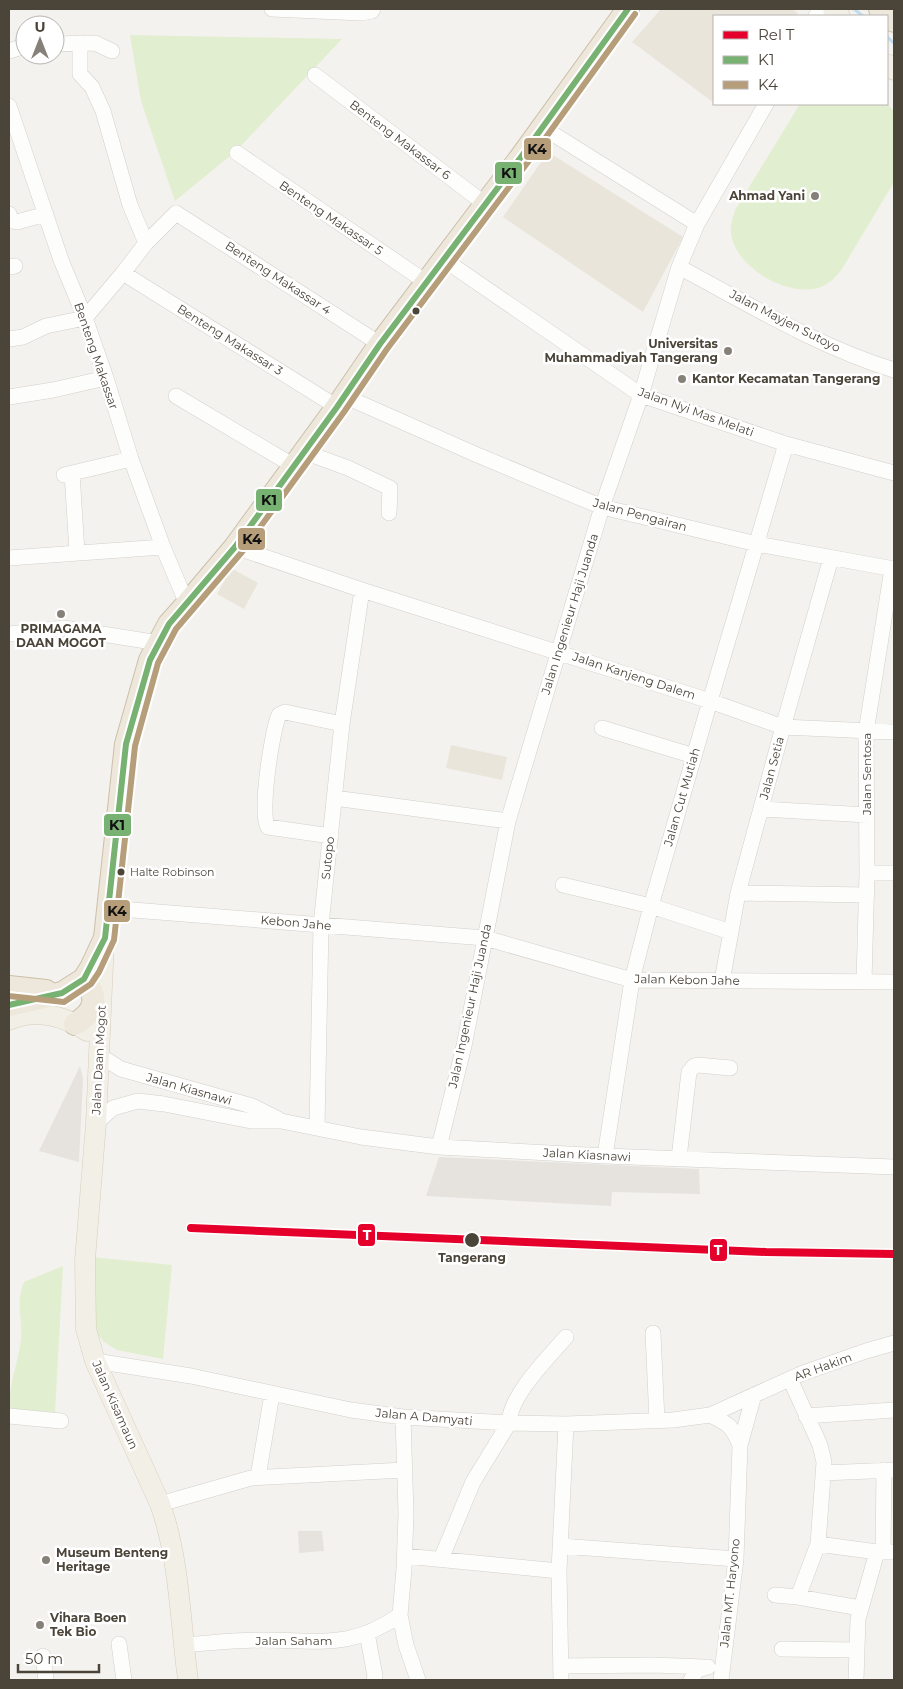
<svg xmlns="http://www.w3.org/2000/svg" width="903" height="1689" font-family="Montserrat,sans-serif">
<rect width="100%" height="100%" fill="#f4f2ee"/>
<!-- education -->
<path fill="#eae5da" d="M661,9H792L798,13L796,16H714V103L632,42Z
M548,152L683,237L643,312L503,217Z
M231,568L258,583L244,609L217,594Z
M451,745L507,757L502,780L446,768Z"/>
<!-- green -->
<path fill="#e1eecf" d="M130,35L342,39L236,151L175,201L141,101Z
M800,104H887L894,111V182L842,269C836,277 828,285 818,288C786,297 735,267 731,233C730,226 733,217 735,210Z
M91,1257L172,1265L163,1359L117,1350L104,1342L95,1331Z
M63,1266L55,1412L9,1409C9,1383 18,1364 21,1340C23,1319 15,1303 24,1282Z"/>
<!-- parking -->
<path fill="#e6e3df" d="M80,1066L83,1078L79,1162L39,1151Z
M439,1157L699,1169L700,1194L612,1192L611,1206L426,1196Z
M298,1531H322L324,1551L299,1553Z"/>
<g fill="none" stroke-linecap="round" stroke-linejoin="round">
<!-- stream -->
<path stroke="#c0ddf1" stroke-width="3" d="M854,9L863,16
M887,37L894,43"/>
<defs>
<path id="minor" d="M272,9L361,13L372,11L373,9
M816,16L820,9
M80,43V74L92,87L103,111L130,205L146,243
M55,44L95,43L112,51
M9,51L25,46
M315,75L485,204
M9,106L61,260L85,318L106,378L131,459L163,547L187,604
M542,127L697,224
M237,153L426,282
M9,214L12,221L17,222L46,214
M443,259L641,395L786,444L894,473
M9,267L15,266
M679,267C748,304 819,347 894,370
M123,273L337,407
M9,339L23,337L46,326L85,318L123,273L146,243L176,213L380,344
M176,396L294,466
M344,396L475,454L602,507L757,544L894,569
M9,397L53,390L106,378
M304,452L348,468L390,488L389,513
M72,473L77,552
M64,475L131,459
M235,547L362,590L710,701L783,727L894,732
M9,558L163,547
M9,634L64,628L159,643
M602,728L694,756
M334,798L508,821
M761,809L867,815
M331,836L268,827C259,815 272,730 279,715L285,712L342,724
M867,873H894
M563,885L651,906L731,932
M738,893L867,895
M108,908L485,938L632,980L894,982
M722,981L738,893L783,727L831,558
M864,981L867,873L866,732L892,569
M99,1055L121,1069L252,1106L278,1119
M96,1123L113,1108L138,1101L164,1104L251,1121H281L361,1137L439,1147L605,1156L894,1167
M317,1128L321,925L342,724L362,590
M439,1147L464,1046L508,821L602,507L641,395L679,267L697,224L766,104
M605,1156L632,980L651,906L710,701L786,444
M679,1158L689,1072L694,1066L698,1065L730,1068
M653,1333L657,1421
M95,1361L191,1376L351,1410L403,1417L509,1423L566,1424L673,1420L710,1415L803,1373L866,1351L894,1343
M790,1379L820,1445L824,1462L818,1544L798,1597
M710,1415C729,1424 732,1426 740,1445
M9,1416L61,1421
M806,1416L894,1410
M403,1417L406,1514L404,1569L400,1615L406,1645L418,1680
M823,1473L894,1470
M258,1477L272,1394
M160,1504L251,1478L404,1470
M818,1544L877,1552H894
M561,1546L736,1559
M883,1552L884,1470
M405,1556L559,1571L566,1424
M441,1559L473,1482L509,1423C510,1395 548,1358 566,1337
M559,1571L561,1680
M775,1595L798,1597L860,1608
M367,1633L375,1676L374,1680
M119,1644L124,1680
M183,1645C210,1643 237,1640 264,1640C321,1640 349,1650 400,1615
M782,1649L857,1650
M43,1656L46,1680
M561,1666L654,1665L704,1667
M691,1680L697,1670L708,1667
M721,1680L736,1559L740,1445L754,1395
M856,1680L858,1619L877,1552"/>
<path id="major" d="M833,9L840,16
M887,64L894,70
M104,941L96,1123L85,1260L86,1329L95,1361L160,1504C180,1560 180,1622 188,1680
M9,1020C35,1008 65,1016 87,1031"/>
<path id="highway" d="M880,9L894,21
M9,987L46,991
M9,1005L62,993L84,979L91,968L105,938L126,744L150,660L169,624L187,604L235,547L337,407L380,344L521,157L628,9
M75,1024C96,1011 99,998 84,979"/>
</defs>
<!-- minor casing -->
<use href="#minor" stroke="#d2d0cb" stroke-width="16"/>
<!-- major casing -->
<use href="#major" stroke="#d6cebb" stroke-width="21"/>
<!-- highway casing -->
<use href="#highway" stroke="#ccbfa9" stroke-width="24"/>
<!-- minor -->
<use href="#minor" stroke="#fdfdfc" stroke-width="15"/>
<!-- major -->
<use href="#major" stroke="#f2efe6" stroke-width="20"/>
<!-- highway -->
<use href="#highway" stroke="#ede8db" stroke-width="22"/>
<defs>
<path id="bus-1" d="M9,1005L62,993L84,979L105,938L126,744L150,660L169,624L235,547L337,407L380,344L521,157L628,9"/>
<path id="bus-2" d="M9,996L64,1002L91,984L99,972L114,940L135,746L158,663L176,629L242,552L344,412L387,349L528,162L635,14"/>
</defs>
<!-- bus-1 casing -->
<use href="#bus-1" stroke="#fff" stroke-width="10"/>
<!-- bus-2 casing -->
<use href="#bus-2" stroke="#fff" stroke-width="10"/>
<!-- bus-1 -->
<use href="#bus-1" stroke="#78b272" stroke-width="6"/>
<!-- bus-2 -->
<use href="#bus-2" stroke="#b79e7b" stroke-width="6"/>
<defs>
<path id="rail-1" d="M191,1228L766,1252L894,1254"/>
</defs>
<!-- rail-1 casing -->
<use href="#rail-1" stroke="#fff" stroke-width="11"/>
<!-- rail-1 -->
<use href="#rail-1" stroke="#e4002b" stroke-width="8"/>
</g>
<!-- markers -->
<g fill="#868178" stroke="#fff" stroke-width="2">
<circle cx="815" cy="196" r="5"/>
<circle cx="728" cy="351" r="5"/>
<circle cx="682" cy="379" r="5"/>
<circle cx="61" cy="614" r="5"/>
<circle cx="46" cy="1560" r="5"/>
<circle cx="40" cy="1625" r="5"/>
</g>
<g fill="#4b4439" stroke="#fff" stroke-width="2">
<circle cx="416" cy="311" r="4.5"/>
<circle cx="121" cy="872" r="4.5"/>
<circle cx="472" cy="1240" r="8"/>
</g>
<g text-anchor="middle" stroke-width="5" stroke-linejoin="round" paint-order="stroke">
<!-- bus labels -->
<g font-size="11" fill="#4b4439" stroke="#fff" text-anchor="start">
<text x="130" y="876">Halte Robinson</text>
</g>
<!-- street labels -->
<g font-size="12" fill="#4b4439" stroke="#fff">
<text transform="translate(400 140) rotate(37)" y="4">Benteng Makassar 6</text>
<text transform="translate(331 218) rotate(34)" y="4">Benteng Makassar 5</text>
<text transform="translate(278 278) rotate(33)" y="4">Benteng Makassar 4</text>
<text transform="translate(785 321) rotate(27)" y="4">Jalan Mayjen Sutoyo</text>
<text transform="translate(230 340) rotate(32)" y="4">Benteng Makassar 3</text>
<text transform="translate(96 356) rotate(71)" y="4">Benteng Makassar</text>
<text transform="translate(696 412) rotate(20)" y="4">Jalan Nyi Mas Melati</text>
<text transform="translate(640 515) rotate(15)" y="4">Jalan Pengairan</text>
<text transform="translate(570 614) rotate(-73)" y="4">Jalan Ingenieur Haji Juanda</text>
<text transform="translate(634 676) rotate(18)" y="4">Jalan Kanjeng Dalem</text>
<text transform="translate(772 768) rotate(-75)" y="4">Jalan Setia</text>
<text transform="translate(867 774) rotate(-90)" y="4">Jalan Sentosa</text>
<text transform="translate(682 797) rotate(-74)" y="4">Jalan Cut Mutiah</text>
<text transform="translate(328 858) rotate(-84)" y="4">Sutopo</text>
<text transform="translate(296 923) rotate(5)" y="4">Kebon Jahe</text>
<text transform="translate(687 980) rotate(1)" y="4">Jalan Kebon Jahe</text>
<text transform="translate(470 1006) rotate(-78)" y="4">Jalan Ingenieur Haji Juanda</text>
<text transform="translate(99 1060) rotate(-87)" y="4">Jalan Daan Mogot</text>
<text transform="translate(189 1089) rotate(16)" y="4">Jalan Kiasnawi</text>
<text transform="translate(587 1155) rotate(3)" y="4">Jalan Kiasnawi</text>
<text transform="translate(823 1367) rotate(-20)" y="4">AR Hakim</text>
<text transform="translate(115 1405) rotate(66)" y="4">Jalan Kisamaun</text>
<text transform="translate(424 1417) rotate(5)" y="4">Jalan A Damyati</text>
<text transform="translate(730 1593) rotate(-84)" y="4">Jalan MT. Haryono</text>
<text x="294" y="1645">Jalan Saham</text>
</g>
<!-- poi labels -->
<g font-size="12" font-weight="bold" fill="#4b4439" stroke="#fff" text-anchor="start">
<text x="805" y="200" text-anchor="end">Ahmad Yani</text>
<text x="718" y="348" text-anchor="end">Universitas<tspan x="718" dy="14">Muhammadiyah Tangerang</tspan></text>
<text x="692" y="383">Kantor Kecamatan Tangerang</text>
<text x="61" y="633" text-anchor="middle">PRIMAGAMA<tspan x="61" dy="14">DAAN MOGOT</tspan></text>
<text x="56" y="1557">Museum Benteng<tspan x="56" dy="14">Heritage</tspan></text>
<text x="50" y="1622">Vihara Boen<tspan x="50" dy="14">Tek Bio</tspan></text>
</g>
<!-- stop labels -->
<g font-size="12" font-weight="bold" fill="#4b4439" stroke="#fff">
<text x="472" y="1262">Tangerang</text>
</g>
</g>
<g stroke="#fff" stroke-width="2">
<rect x="523" y="137" width="29" height="24" rx="5" fill="#b79e7b"/>
<rect x="494" y="161" width="29" height="24" rx="5" fill="#78b272"/>
<rect x="255" y="488" width="28" height="24" rx="5" fill="#78b272"/>
<rect x="237" y="527" width="29" height="24" rx="5" fill="#b79e7b"/>
<rect x="103" y="813" width="29" height="24" rx="5" fill="#78b272"/>
<rect x="103" y="899" width="28" height="24" rx="5" fill="#b79e7b"/>
<rect x="357" y="1223" width="19" height="24" rx="5" fill="#e4002b"/>
<rect x="709" y="1238" width="19" height="24" rx="5" fill="#e4002b"/>
</g>
<g font-size="14" text-anchor="middle" font-weight="bold" fill="#fff">
<text x="367" y="1240">T</text>
<text x="718" y="1255">T</text>
</g>
<g font-size="14" text-anchor="middle" font-weight="bold" fill="#111">
<text x="537" y="154">K4</text>
<text x="509" y="178">K1</text>
<text x="269" y="505">K1</text>
<text x="252" y="544">K4</text>
<text x="117" y="830">K1</text>
<text x="117" y="916">K4</text>
</g>
<!-- border -->
<rect width="903" height="1689" fill="none" stroke="#4b4439" stroke-width="20"/>
<!-- legend -->
<rect x="713" y="15" width="175" height="90" fill="#ffffff" stroke="#b7b4b0"/>
<rect x="723" y="31" width="25" height="8" fill="#e4002b" stroke="#b7b4b0"/>
<text x="758" y="40" font-size="15" fill="#4b4439">Rel T</text>
<rect x="723" y="56" width="25" height="8" fill="#78b272" stroke="#b7b4b0"/>
<text x="758" y="65" font-size="15" fill="#4b4439">K1</text>
<rect x="723" y="81" width="25" height="8" fill="#b79e7b" stroke="#b7b4b0"/>
<text x="758" y="90" font-size="15" fill="#4b4439">K4</text>
<!-- north arrow -->
<g transform="translate(40 40)"><circle r="24" fill="#ffffff" stroke="#b7b4b0"/>
<path d="M0-4L9 19L0 12L-9 19Z" fill="#868178"/>
<text y="-8" font-size="14" font-weight="bold" text-anchor="middle" fill="#4b4439">U</text>
</g>
<!-- scale -->
<path d="M18 1664v8h81v-8" fill="none" stroke="#4b4439" stroke-width="2.5"/>
<text x="25" y="1664" font-size="15" fill="#4b4439" stroke="#ffffff" stroke-width="4" paint-order="stroke">50 m</text>
</svg>
